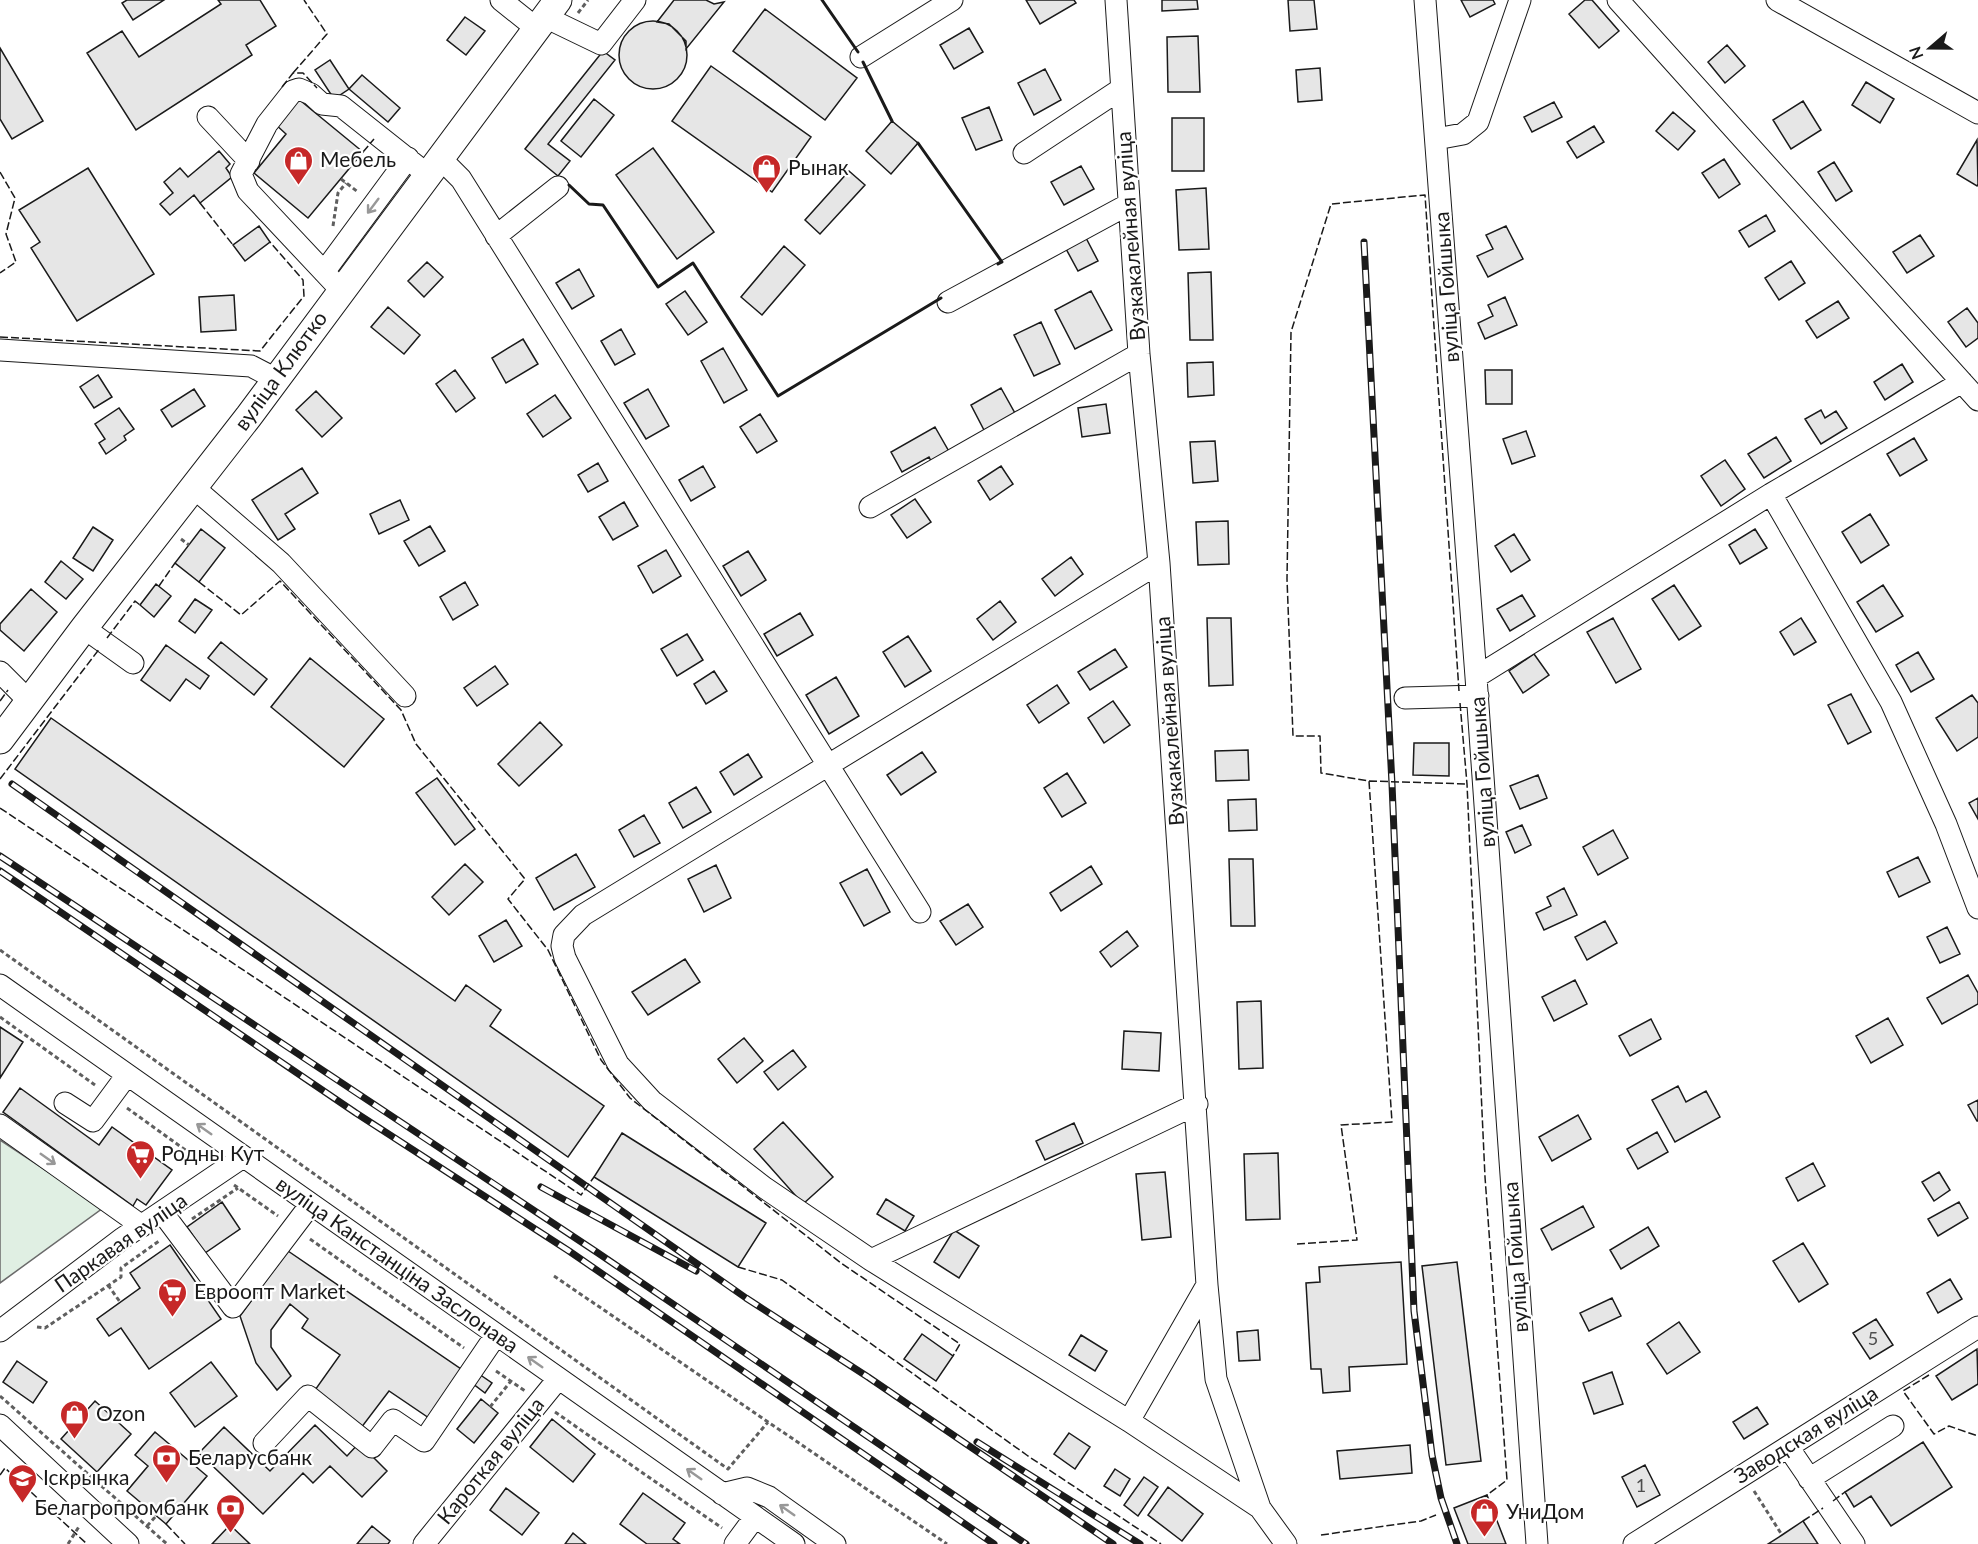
<svg xmlns="http://www.w3.org/2000/svg" width="1978" height="1544" font-family="Lato,sans-serif">
<rect width="100%" height="100%" fill="#fff"/>
<!-- green -->
<path fill="#e0efe3" stroke="#6a6a6a" stroke-width="1.5" d="M0,1140L103,1208L0,1283Z"/>
<!-- building -->
<path fill="#e6e6e6" stroke="#1a1a1a" stroke-width="1.5" d="M127,0H164L133,20L122,3Z
M218,0H260L276,26L246,45L252,55L136,130L87,53L122,31L139,57L221,4Z
M674,0H706L714,4L724,2L686,49V41L669,24L657,22Z
M1026,0H1074L1076,3L1040,24Z
M1162,0H1197L1198,9L1162,11Z
M1288,0H1314L1317,29L1290,31Z
M1461,0H1493L1495,4L1470,17Z
M1585,0H1592L1619,31L1599,48L1569,14Z
M765,9L857,78L825,120L733,51Z
M465,17L485,31L466,55L447,40Z
M619 55a34 34 0 1 1 68 0a34 34 0 1 1-68 0Z
M969,28L983,52L954,69L940,45Z
M1198,36L1200,92H1168L1167,37Z
M1727,45L1745,66L1725,83L1708,62Z
M0,48L43,121L12,139L0,119Z
M603,51L615,60L548,144L570,161L558,176L525,149Z
M330,60L349,89L334,99L315,70Z
M711,66L811,137L772,192L672,121Z
M1320,68L1322,100L1298,102L1296,70Z
M1045,69L1061,100L1034,115L1018,83Z
M362,75L400,108L388,122L349,89Z
M1866,82L1894,99L1880,123L1852,105Z
M296,97L363,152L308,218L254,173L286,134L274,123Z
M594,99L614,115L581,157L561,141Z
M1803,101L1821,130L1791,149L1773,120Z
M1554,102L1562,117L1532,132L1524,117Z
M989,107L1002,140L976,150L962,118Z
M1673,112L1695,131L1678,150L1656,131Z
M1172,118H1204V171H1172Z
M892,121L918,143L891,174L866,151Z
M1594,126L1604,142L1577,158L1567,142Z
M1977,140L1978,184L1977,186L1957,174Z
M653,148L714,232L677,259L616,175Z
M219,151L230,164L226,168L232,177L200,203L194,195L170,215L160,204L173,193L164,182L180,168L188,177Z
M1724,159L1740,184L1719,198L1702,173Z
M1834,162L1852,191L1836,201L1818,172Z
M1081,166L1094,189L1064,205L1051,182Z
M88,168L154,274L77,321L31,248L40,242L19,210Z
M849,171L865,185L820,234L805,220Z
M1206,188L1209,249L1179,250L1176,190Z
M1766,215L1775,231L1749,247L1739,231Z
M259,226L270,242L245,261L233,245Z
M1506,226L1523,259L1488,277L1477,256L1493,249L1486,235Z
M1920,235L1934,256L1907,273L1893,252Z
M1085,236L1098,261L1078,271L1065,247Z
M784,246L805,265L762,315L741,297Z
M1791,261L1805,283L1779,300L1765,278Z
M427,262L443,277L424,297L408,281Z
M579,269L594,296L572,309L556,283Z
M1211,272L1213,340H1190L1188,273Z
M685,291L707,322L688,335L666,304Z
M1091,291L1112,330L1075,349L1055,310Z
M234,295L236,330L201,332L199,297Z
M1505,297L1517,325L1485,339L1478,323L1493,316L1488,305Z
M1838,301L1849,318L1817,338L1806,321Z
M388,307L420,335L404,354L371,327Z
M1967,308L1978,323V338L1966,347L1948,322Z
M1041,322L1060,364L1034,376L1014,335Z
M621,329L635,354L615,365L601,341Z
M523,339L538,364L506,383L492,358Z
M723,348L747,390L724,403L701,361Z
M1213,362L1214,395L1188,397L1187,363Z
M1902,364L1913,382L1885,400L1874,382Z
M455,370L475,398L456,412L436,384Z
M1485,370H1512V404H1486Z
M98,375L112,397L94,408L80,387Z
M1001,388L1016,415L985,432L971,405Z
M194,389L205,406L172,427L161,410Z
M648,389L669,426L646,439L624,403Z
M316,391L342,418L322,437L296,410Z
M555,395L571,418L543,437L527,414Z
M1106,404L1110,433L1082,437L1078,408Z
M119,408L134,429L124,436L126,440L106,454L99,443L105,439L95,424Z
M1821,410L1825,418L1836,411L1847,428L1821,444L1805,419Z
M760,414L777,441L757,453L740,427Z
M935,427L951,455L933,465L929,457L902,472L891,452Z
M1526,431L1535,456L1512,464L1503,439Z
M1776,437L1791,461L1764,478L1748,454Z
M1914,438L1927,460L1900,476L1887,454Z
M1215,441L1218,481L1193,483L1190,442Z
M1725,460L1745,489L1721,506L1701,476Z
M598,463L608,481L588,492L578,475Z
M703,466L715,487L691,501L679,480Z
M1001,466L1013,484L990,500L978,481Z
M302,468L318,493L285,514L295,529L278,540L252,500Z
M915,499L931,522L907,538L891,515Z
M400,500L409,520L379,534L370,514Z
M624,502L638,526L613,540L599,517Z
M1870,514L1889,545L1861,563L1842,532Z
M1228,521L1229,564L1198,565L1196,522Z
M430,526L445,551L419,566L404,541Z
M93,527L113,540L93,571L73,558Z
M201,529L225,548L199,582L175,563Z
M1755,529L1767,548L1740,564L1729,545Z
M1514,534L1530,560L1511,572L1495,546Z
M666,550L681,576L653,593L638,566Z
M748,551L766,580L741,596L723,566Z
M1071,557L1083,574L1055,596L1042,579Z
M61,561L83,579L66,599L45,582Z
M465,582L478,605L453,620L440,597Z
M156,584L171,596L154,617L140,605Z
M1674,585L1701,626L1679,640L1652,599Z
M1883,585L1903,616L1876,632L1857,602Z
M31,589L57,612L24,651L0,630V624Z
M1522,595L1535,616L1510,631L1497,609Z
M195,599L212,610L195,633L179,621Z
M1000,601L1016,622L993,640L977,619Z
M800,613L813,635L777,656L764,634Z
M1207,618H1231L1233,685L1209,686Z
M1613,618L1641,669L1616,683L1587,632Z
M1801,618L1816,642L1794,655L1780,632Z
M687,634L703,660L677,676L661,649Z
M908,636L931,671L905,687L883,652Z
M221,642L267,679L254,695L208,658Z
M166,645L209,676L200,689L186,679L170,701L141,680Z
M1115,649L1127,667L1090,690L1078,672Z
M1918,652L1934,679L1911,692L1896,665Z
M1534,654L1549,675L1523,693L1509,671Z
M310,658L384,719L344,767L271,707Z
M495,666L508,684L477,706L464,688Z
M714,671L727,691L706,704L694,684Z
M836,677L859,716L829,734L806,695Z
M1057,685L1069,703L1039,723L1027,705Z
M1851,694L1871,732L1848,744L1828,705Z
M1972,695L1978,703V737L1957,751L1936,718Z
M1113,701L1130,725L1104,743L1088,718Z
M51,718L455,1001L466,985L501,1010L490,1026L604,1106L568,1157L15,769Z
M540,722L562,745L519,786L498,764Z
M1414,743H1449V776L1413,775Z
M1248,750L1249,780L1216,781L1215,751Z
M922,752L936,772L901,795L887,775Z
M748,754L762,777L734,795L720,772Z
M1067,773L1086,803L1062,817L1044,788Z
M1538,775L1547,798L1520,809L1510,786Z
M437,778L475,829L455,845L416,793Z
M696,787L711,812L683,828L669,803Z
M1978,798V819L1969,803Z
M1256,799L1257,830L1229,831L1228,800Z
M644,815L660,843L634,857L619,830Z
M1522,825L1531,845L1515,853L1506,832Z
M1613,830L1628,858L1598,875L1583,847Z
M576,854L595,887L554,910L536,878Z
M1918,857L1930,882L1899,897L1887,872Z
M1229,859H1253L1255,926H1231Z
M465,864L483,882L449,915L432,897Z
M716,865L731,898L704,912L688,879Z
M1091,866L1102,884L1061,911L1050,893Z
M867,869L890,912L864,926L840,883Z
M1564,888L1577,915L1544,930L1536,913L1551,906L1547,897Z
M968,904L983,927L956,945L940,921Z
M506,920L522,946L494,962L479,936Z
M1605,921L1617,943L1587,960L1575,937Z
M1947,927L1960,954L1940,963L1927,937Z
M1127,931L1138,946L1111,967L1100,952Z
M685,959L700,982L648,1015L632,992Z
M1968,975L1978,993V1004L1942,1024L1927,998Z
M1575,980L1587,1004L1554,1021L1542,997Z
M1261,1001L1263,1068L1239,1069L1237,1002Z
M1888,1018L1903,1045L1871,1063L1856,1036Z
M1651,1019L1661,1039L1630,1056L1619,1036Z
M0,1027L23,1042L0,1078Z
M1124,1031L1161,1033L1159,1071L1122,1069Z
M744,1038L763,1061L737,1083L718,1059Z
M793,1050L806,1067L778,1090L764,1072Z
M1678,1086L1686,1102L1706,1091L1720,1117L1675,1142L1652,1100Z
M20,1088L99,1145L112,1127L172,1170L146,1205L137,1199L133,1206L3,1112Z
M1978,1100V1121H1977L1968,1105Z
M1578,1115L1591,1139L1552,1161L1539,1137Z
M783,1122L833,1177L803,1204L754,1149Z
M1074,1123L1083,1143L1045,1160L1036,1141Z
M1657,1132L1668,1152L1638,1169L1627,1149Z
M622,1133L766,1223L738,1267L594,1177Z
M1278,1153L1280,1219L1246,1220L1244,1154Z
M1813,1163L1825,1186L1798,1201L1786,1178Z
M1165,1172L1171,1237L1142,1240L1136,1174Z
M1939,1172L1950,1190L1934,1201L1922,1182Z
M886,1199L914,1216L905,1231L877,1214Z
M222,1202L240,1229L205,1253L187,1227Z
M1959,1202L1968,1218L1938,1236L1928,1219Z
M1583,1206L1594,1227L1552,1250L1541,1229Z
M1648,1227L1659,1246L1621,1269L1610,1250Z
M954,1230L979,1246L959,1278L934,1262Z
M1803,1243L1828,1284L1799,1302L1773,1261Z
M170,1245L221,1319L149,1369L121,1328L109,1336L97,1319L140,1288L130,1273Z
M288,1251L461,1369L429,1418L389,1391L361,1428L315,1390L340,1355L302,1328L308,1319L290,1304L271,1330V1347L291,1376L277,1390L256,1363L240,1316Z
M1401,1262L1407,1364L1349,1367L1350,1391L1323,1393L1321,1369H1311L1306,1283L1320,1282L1319,1267Z
M1457,1262L1481,1461L1446,1465L1422,1266Z
M1950,1279L1962,1299L1938,1313L1927,1293Z
M1612,1298L1621,1316L1589,1331L1580,1313Z
M1876,1319L1893,1345L1870,1359L1853,1333Z
M1679,1322L1700,1352L1667,1374L1647,1344Z
M1258,1330L1260,1360L1239,1361L1237,1332Z
M922,1334L953,1356L936,1381L904,1359Z
M1081,1335L1107,1351L1095,1371L1069,1355Z
M1977,1349L1978,1384L1952,1400L1936,1376Z
M17,1361L47,1382L33,1403L3,1382Z
M211,1362L237,1396L195,1427L170,1393Z
M1612,1372L1623,1404L1594,1414L1583,1383Z
M479,1374L492,1383L485,1393L472,1383Z
M481,1399L498,1413L474,1443L457,1429Z
M95,1401L131,1434L97,1472L61,1439Z
M1757,1407L1768,1424L1744,1439L1733,1422Z
M552,1419L595,1454L573,1482L530,1447Z
M315,1425L347,1456L359,1443L387,1471L362,1497L330,1466L313,1483L303,1473L263,1514L199,1453L224,1427L270,1471Z
M155,1432L207,1476L166,1524L127,1491L148,1466L135,1455Z
M1069,1433L1090,1447L1075,1469L1054,1454Z
M1923,1442L1952,1487L1891,1526L1871,1496L1854,1507L1845,1492Z
M1410,1445L1412,1473L1340,1479L1337,1451Z
M1645,1465L1660,1495L1637,1507L1622,1477Z
M1115,1469L1130,1479L1120,1496L1104,1486Z
M1144,1477L1158,1487L1138,1516L1124,1505Z
M1168,1487L1203,1514L1182,1541L1148,1515Z
M506,1488L539,1513L522,1535L490,1510Z
M643,1493L685,1523L673,1539L680,1544H647L620,1524Z
M1487,1495L1506,1544H1468L1454,1508Z
M1803,1521L1818,1544H1768L1782,1535Z
M230,1525L250,1544H212Z
M372,1526L390,1541L388,1544H357Z
M573,1533L586,1544H565Z"/>
<g fill="none" stroke-linecap="round" stroke-linejoin="round">
<defs>
<path id="minor" d="M501,0L536,28
M1116,0L1139,354L1159,563L1207,1285L1129,1421
M1425,0L1476,677L1537,1544
M1618,0L1978,400
M1777,0L1978,113
M545,17L601,44L635,0
M861,57L952,0
M208,117L249,161
M1436,139L1463,134L1478,122L1520,0
M1024,153L1121,89
M440,158L461,179L920,912
M496,236L558,187
M324,272L408,158
M340,289L248,191L241,174L267,124L293,91L299,89L311,94L322,104L341,106L428,175
M948,302L1129,204
M0,350L251,366L276,379
M193,487L281,563L405,696
M1771,494L1891,702L1946,824L1978,908
M870,507L1139,354
M1159,563L583,915L564,935L562,946L565,958L618,1064L652,1101L765,1188L871,1260L1129,1421L1260,1508L1286,1544
M84,628L133,663
M0,672L29,701
M1476,677L1771,494L1962,382
M1405,698L1478,696
M0,985L794,1544
M65,1103L93,1121L127,1075
M0,1125L142,1226
M162,1212L233,1307L311,1204
M871,1260L1197,1104
M1207,1285L1216,1379L1260,1508
M0,1331L123,1238L243,1157
M0,1425L128,1544
M264,1443L308,1396L372,1447L393,1420L424,1441L496,1335
M1788,1447L1854,1544
M1809,1479L1893,1426
M722,1494L747,1488L769,1497L835,1544
M424,1544L558,1379
M735,1544L755,1517
M1634,1544L1978,1327"/>
<path id="major" d="M0,740L84,628L249,416L558,0"/>
</defs>
<!-- minor casing -->
<use href="#minor" stroke="#1a1a1a" stroke-width="23"/>
<!-- major casing -->
<use href="#major" stroke="#1a1a1a" stroke-width="29"/>
<!-- path -->
<path stroke="#5f5f5f" stroke-width="3" stroke-dasharray="4.5 3" stroke-linecap="butt" d="M578,13L588,0
M341,179L358,192
M333,226L338,193L346,183
M181,539L189,545
M0,950L728,1469L768,1422
M0,1017L95,1085
M127,1108L202,1162
M234,1185L278,1216
M192,1219L238,1188
M310,1239L464,1348
M554,1276L947,1544
M108,1285L120,1302
M37,1327L45,1328L121,1277V1268L159,1241
M496,1371L525,1391
M0,1396L167,1544
M490,1407L511,1381
M555,1412L722,1528
M1754,1491L1782,1535
M147,1526L156,1516
M68,1544L80,1525"/>
<!-- minor -->
<use href="#minor" stroke="#fff" stroke-width="21"/>
<!-- major -->
<use href="#major" stroke="#fff" stroke-width="27"/>
<defs>
<path id="rail" d="M1364,242L1392,784L1414,1311L1432,1455L1441,1498L1457,1544
M12,784L746,1298L868,1377L1113,1544
M0,856L598,1253L1026,1544
M0,871L356,1113L569,1251L994,1544
M541,1187L696,1271
M977,1442L1140,1544"/>
</defs>
<!-- rail casing -->
<use href="#rail" stroke="#1a1a1a" stroke-width="7"/>
<!-- rail -->
<use href="#rail" stroke="#fff" stroke-width="4.5" stroke-dasharray="14" stroke-linecap="butt"/>
<!-- fence -->
<path stroke="#1a1a1a" stroke-width="1.5" stroke-dasharray="8 3" stroke-linecap="butt" d="M293,73L327,34L304,0
M282,87L293,73H303L317,88
M363,152L374,139
M0,172L15,198L6,234L16,262L0,273
M200,203L233,245
M0,337L260,351L304,296L303,280L270,242
M199,582L241,615L280,581L401,710L416,744L525,879L508,899L548,950L601,1060L630,1098L841,1263L960,1344L953,1356
M159,586L175,563
M107,638L135,601L140,605
M0,701L8,690
M1460,703L1467,784L1485,1177L1507,1480L1487,1495
M0,779L100,648
M1369,781L1467,784
M0,808L581,1195L594,1177
M1297,1244L1357,1240L1341,1125L1392,1122L1369,781L1321,773L1320,736H1293L1287,579L1291,332L1331,204L1425,195L1459,691
M738,1267L782,1280L1028,1456L1161,1544
M1929,1375L1903,1391L1934,1434L1949,1426L1978,1436
M0,1475L5,1468L87,1544
M1833,1501L1845,1492
M1803,1521L1823,1508
M166,1524L185,1544
M1321,1535L1421,1521L1436,1515"/>
<!-- wall -->
<path stroke="#1a1a1a" stroke-width="3" d="M822,0L858,52
M863,62L892,121
M918,143L1002,262L998,264
M569,185L589,204L603,205L658,287L693,263L778,396L941,298"/>
</g>
<!-- one-way arrows -->
<defs><path id="oneway-shaft" d="M-6 0H5M1.5-3L5.5 0L1.5 3" fill="none" stroke-width="1.6" stroke-linecap="round" stroke-linejoin="round" transform="scale(1.5)"/></defs>
<g stroke="#989898">
<use href="#oneway-shaft" transform="translate(373 206) rotate(127)"/>
<use href="#oneway-shaft" transform="translate(204 1129) rotate(-145)"/>
<use href="#oneway-shaft" transform="translate(48 1159) rotate(35)"/>
<use href="#oneway-shaft" transform="translate(535 1362) rotate(-145)"/>
<use href="#oneway-shaft" transform="translate(694 1474) rotate(-145)"/>
<use href="#oneway-shaft" transform="translate(787 1510) rotate(-145)"/>
</g>
<!-- icons -->
<defs>
<symbol id="shop-pin" viewBox="-11 -11 22 30"><path d="M0 17L-7.5 6A9.5 9.5 0 1 1 7.5 6Z" fill="#c62828" stroke="#fff"/><path d="M-5-2.5h2.3a2.7 3.5 0 0 1 5.4 0H5L5.5 6h-11ZM-1.5-2.5h3a1.5 2.3 0 0 0-3 0Z" fill="#fff"/></symbol>
<symbol id="supermarket-pin" viewBox="-11 -11 22 30"><path d="M0 17L-7.5 6A9.5 9.5 0 1 1 7.5 6Z" fill="#c62828" stroke="#fff"/><path d="M-6-5.5h2.5l.6 2H6L4.5 2H-2.5L-4.4-4H-6ZM-1.5 3.2a1.3 1.3 0 1 0 .1 0ZM3 3.2a1.3 1.3 0 1 0 .1 0Z" fill="#fff"/></symbol>
<symbol id="bank-pin" viewBox="-11 -11 22 30"><path d="M0 17L-7.5 6A9.5 9.5 0 1 1 7.5 6Z" fill="#c62828" stroke="#fff"/><path d="M-6-4H6V4H-6ZM0-2.3a2.3 2.3 0 1 0 0 4.6a2.3 2.3 0 1 0 0-4.6Z" fill="#fff"/></symbol>
<symbol id="school-pin" viewBox="-11 -11 22 30"><path d="M0 17L-7.5 6A9.5 9.5 0 1 1 7.5 6Z" fill="#c62828" stroke="#fff"/><path d="M0-5L7-2L0 1L-7-2ZM-4 1L0 2.5L4 1V4Q0 6-4 4Z" fill="#fff"/></symbol>
</defs>
<g fill-rule="evenodd">
<use href="#shop-pin" x="282" y="144" width="33" height="45"/>
<use href="#shop-pin" x="750" y="152" width="33" height="45"/>
<use href="#supermarket-pin" x="124" y="1138" width="33" height="45"/>
<use href="#supermarket-pin" x="156" y="1276" width="33" height="45"/>
<use href="#shop-pin" x="58" y="1398" width="33" height="45"/>
<use href="#bank-pin" x="150" y="1442" width="33" height="45"/>
<use href="#school-pin" x="6" y="1462" width="33" height="45"/>
<use href="#bank-pin" x="214" y="1492" width="33" height="45"/>
<use href="#shop-pin" x="1468" y="1496" width="33" height="45"/>
</g>
<g text-anchor="middle" stroke-width="4.5" stroke-linejoin="round" paint-order="stroke">
<!-- number labels -->
<g font-size="18" fill="#4d4d4d">
<text x="1873" y="1345">5</text>
<text x="1641" y="1492">1</text>
</g>
<!-- poi labels -->
<g font-size="21" fill="#1a1a1a" stroke="#fff" text-anchor="start">
<text x="320" y="167">Мебель</text>
<text x="788" y="175">Рынак</text>
<text x="161" y="1161">Родны Кут</text>
<text x="194" y="1299">Евроопт Market</text>
<text x="96" y="1421">Ozon</text>
<text x="188" y="1465">Беларусбанк</text>
<text x="43" y="1485">Іскрынка</text>
<text x="209" y="1515" text-anchor="end">Белагропромбанк</text>
<text x="1506" y="1519">УниДом</text>
</g>
<!-- street labels -->
<g font-size="21" fill="#1a1a1a" stroke="#fff">
<text transform="translate(1131 236) rotate(-94)" y="7">Вузкакалейная вуліца</text>
<text transform="translate(1447 287) rotate(-94)" y="7">вуліца Гойшыка</text>
<text transform="translate(281 371) rotate(-54)" y="7">вуліца Клютко</text>
<text transform="translate(1170 721) rotate(-94)" y="7">Вузкакалейная вуліца</text>
<text transform="translate(1483 772) rotate(-94)" y="7">вуліца Гойшыка</text>
<text transform="translate(121 1243) rotate(-35)" y="7">Паркавая вуліца</text>
<text transform="translate(1516 1257) rotate(-94)" y="7">вуліца Гойшыка</text>
<text transform="translate(397 1265) rotate(35)" y="7">вуліца Канстанціна Заслонава</text>
<text transform="translate(1806 1435) rotate(-32)" y="7">Заводская вуліца</text>
<text transform="translate(491 1461) rotate(-51)" y="7">Кароткая вуліца</text>
</g>
</g>
<!-- north arrow -->
<g transform="translate(1930 48) rotate(250)" stroke="#ffffff" stroke-width="4.5" paint-order="stroke">
<path d="M0-4.5L10 22L0 15L-10 22Z" fill="#1a1a1a"/>
<text y="-9" font-size="16" font-weight="bold" text-anchor="middle" fill="#1a1a1a">N</text>
</g>
</svg>
